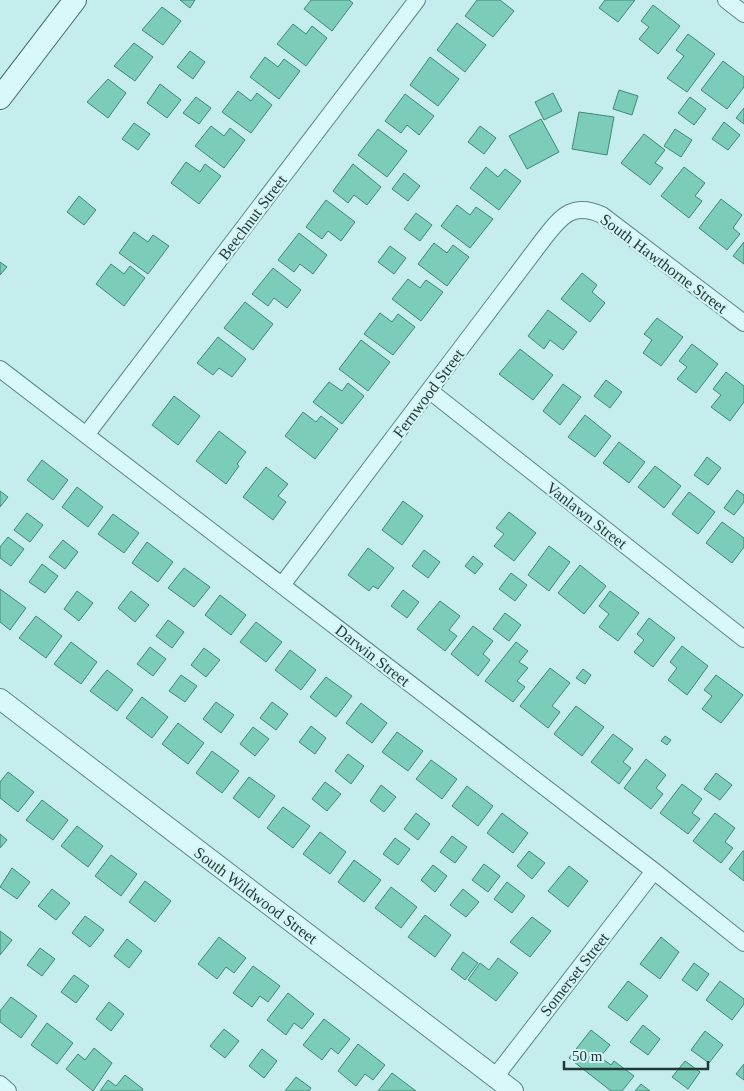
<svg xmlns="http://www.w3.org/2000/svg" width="744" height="1091" font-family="Georgia,serif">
<rect width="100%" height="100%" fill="#c5edee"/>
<!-- building -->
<path fill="#7bccb8" stroke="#418875" d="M180,0H195L190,8Z
M311,0H349L353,3L332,31L304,9Z
M477,0H500L514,11L493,37L465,16Z
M605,0H635L618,22L599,8Z
M653,5L680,26L658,54L639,39L649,27L641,21Z
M162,7L181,21L163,45L142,30Z
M457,23L486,45L465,72L437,50Z
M293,24L306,34L312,26L327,38L306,66L277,44Z
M688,34L715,54L687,92L667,78L684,56L676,50Z
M134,43L153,57L135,81L114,66Z
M190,51L205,62L193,79L177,67Z
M265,57L278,67L284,59L300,71L279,99L250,77Z
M430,57L459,79L438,106L410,85Z
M723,61L744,77V87L727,109L701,90Z
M108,79L126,93L108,118L87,102Z
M160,84L181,100L167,118L147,103Z
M619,90L638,96L632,115L613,109Z
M238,91L251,101L257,93L272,105L251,133L222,112Z
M553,93L562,111L544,120L535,102Z
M405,94L434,116L419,135L407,125L401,133L385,121Z
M196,97L211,108L199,124L183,113Z
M690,97L706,109L694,125L678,113Z
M744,108V124L736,118Z
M579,112L614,117L607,155L572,149Z
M541,119L559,152L527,169L509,136Z
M724,122L740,135L728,150L712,139Z
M134,123L150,134L138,150L122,139Z
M211,126L224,136L230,128L245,140L224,168L195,146Z
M480,126L496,138L484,154L468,142Z
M378,129L407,151L387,177L358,155Z
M675,129L692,140L681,157L664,146Z
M644,134L665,150L655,163L663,168L650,185L621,163Z
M186,162L200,172L205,164L221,176L199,204L171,183Z
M353,164L381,187L367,205L354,195L348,203L333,191Z
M486,167L498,177L505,169L521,181L499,210L470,188Z
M684,167L705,183L695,196L702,201L689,218L661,196Z
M404,173L420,186L408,201L392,189Z
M79,196L96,210L84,225L67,212Z
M721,199L742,215L733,228L740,234L727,250L699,228Z
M326,200L355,222L341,241L328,231L322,239L306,227Z
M457,205L470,215L476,207L493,219L470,248L441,226Z
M416,213L432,225L420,241L404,229Z
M134,232L148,242L153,235L169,246L148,274L119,253Z
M299,233L327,255L313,274L300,264L294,272L278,260Z
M744,242V264L733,256Z
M434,243L447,253L453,245L469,257L447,286L418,264Z
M390,246L406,258L394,274L378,262Z
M0,262L7,267L0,275Z
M111,264L124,274L130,266L145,278L124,306L96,284Z
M273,268L301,290L287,308L274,298L268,306L252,294Z
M582,273L597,285L592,292L605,303L590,322L561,299Z
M408,279L420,288L426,280L443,292L421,321L392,299Z
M245,302L273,324L253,350L224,328Z
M548,310L577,332L563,350L550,340L544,349L528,336Z
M380,313L392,322L398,314L415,327L393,355L364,334Z
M657,318L683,337L661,366L643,353L652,340L644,334Z
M218,337L246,359L232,377L219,368L213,375L197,363Z
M361,340L390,362L368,391L339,369Z
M692,344L718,364L696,393L677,379L687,367L679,361Z
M520,349L553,375L533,400L499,374Z
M726,372L744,386V402L730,421L711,407L721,395L713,389Z
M606,380L622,392L610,408L594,396Z
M329,382L342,391L348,383L364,396L342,424L313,402Z
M563,384L581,397L560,425L543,411Z
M174,396L200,416L178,445L152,425Z
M303,412L316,422L321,416L338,429L315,459L285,436Z
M585,415L611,436L595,457L568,437Z
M219,431L246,452L237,464L239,466L226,484L196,461Z
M619,442L645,462L629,483L603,463Z
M707,457L721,468L708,485L694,475Z
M42,460L68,480L53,500L27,480Z
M655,466L681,486L664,508L638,487Z
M266,467L288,484L278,496L286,502L273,520L243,497Z
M77,487L103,507L88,527L62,507Z
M737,490L744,495V502L734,515L724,508Z
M0,491L8,497L0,507Z
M689,492L715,512L698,534L672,514Z
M403,501L423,516L402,545L382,530Z
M509,512L536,533L514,561L494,546L504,534L496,528Z
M27,513L43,525L30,542L14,530Z
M113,514L139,533L124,553L98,534Z
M722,522L744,538V547L732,563L706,543Z
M8,537L24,549L11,566L0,558V547Z
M63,540L78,552L65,569L49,557Z
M147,542L173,562L158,582L132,563Z
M549,546L570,562L549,591L528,575Z
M368,548L394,568L378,589L373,586L369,591L348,575Z
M424,550L440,562L428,578L412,566Z
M473,556L483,564L475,574L465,566Z
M42,564L58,576L45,593L29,582Z
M580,565L606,586L584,614L558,593Z
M184,568L210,587L194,607L168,588Z
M511,573L527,585L515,601L499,589Z
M0,589L26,608L10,630L0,622Z
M403,590L419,602L407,618L391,606Z
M77,591L93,603L79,621L64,609Z
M131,591L149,605L135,622L118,608Z
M610,591L639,613L618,641L599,627L609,614L599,606Z
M220,595L246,615L231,635L205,615Z
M440,601L460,616L449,630L457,636L445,651L417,629Z
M505,613L521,625L509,641L493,629Z
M36,616L62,636L46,658L19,638Z
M649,618L675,638L653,667L634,652L644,640L637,634Z
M168,620L184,632L172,648L156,636Z
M256,622L282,642L266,662L240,642Z
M473,626L493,641L483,654L490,660L478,676L451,654Z
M71,642L97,662L81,684L54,664Z
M516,642L528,651L519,662L528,668L517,681L525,687L513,702L485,681Z
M682,646L708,666L687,695L668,680L677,668L670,662Z
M150,647L166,659L153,676L137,664Z
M204,648L220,660L206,677L191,665Z
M290,650L316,670L301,690L275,670Z
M550,668L570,683L552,706L560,712L548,728L520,706Z
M583,669L591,675L585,684L576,678Z
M107,670L133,690L117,711L90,691Z
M181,675L197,686L185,702L169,691Z
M716,675L743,695L721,723L702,709L712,696L704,690Z
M326,677L352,696L336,717L310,697Z
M142,697L168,717L152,738L126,718Z
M216,702L234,715L221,733L203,719Z
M272,702L288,714L276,730L260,718Z
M361,703L387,723L372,743L346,723Z
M576,706L604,727L582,756L554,734Z
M178,723L204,743L188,764L162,744Z
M311,726L326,738L315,754L299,742Z
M253,727L269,739L255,756L240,744Z
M397,732L423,751L408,771L382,752Z
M613,734L633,749L623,762L631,768L619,784L591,762Z
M665,736L671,740L667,745L661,741Z
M212,751L239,771L222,793L196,773Z
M348,754L364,766L351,784L335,771Z
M646,759L666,775L656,788L663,794L651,809L624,788Z
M431,760L457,779L442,799L416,779Z
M8,772L34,792L18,812L0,798V782Z
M716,773L732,785L720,800L704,789Z
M249,777L275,796L259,818L233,798Z
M325,782L341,794L327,811L312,799Z
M682,784L702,799L692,813L700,819L688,834L660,813Z
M381,785L396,797L384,812L370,801Z
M467,786L493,806L478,826L452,806Z
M42,800L68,820L53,840L26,820Z
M283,807L310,826L293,848L267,828Z
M416,813L430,824L418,840L404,829Z
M502,813L528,833L513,853L487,833Z
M715,813L735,828L725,842L733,848L721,863L693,841Z
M77,826L103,846L88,867L61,846Z
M320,832L346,852L330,874L303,854Z
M0,834L7,840L0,848Z
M452,836L467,847L455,863L440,852Z
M395,838L410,849L398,865L383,854Z
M529,851L545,863L532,879L517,866Z
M743,851H744V881L729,869Z
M111,855L137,874L121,896L95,876Z
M354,860L381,880L364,902L338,882Z
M484,864L500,876L488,892L472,880Z
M433,865L447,876L435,892L421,880Z
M569,866L588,881L568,907L548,891Z
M12,868L30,882L17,899L0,887Z
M145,881L171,901L155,922L129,902Z
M507,882L525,896L512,913L494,899Z
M391,887L417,907L401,928L375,908Z
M52,889L70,903L56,920L38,906Z
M463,889L479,902L466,917L450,905Z
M425,915L451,935L435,957L408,937Z
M85,916L104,930L90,947L72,933Z
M532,917L551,931L530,957L510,942Z
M0,931L12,940L0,955Z
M219,937L246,958L234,973L226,967L217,979L198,964Z
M661,937L679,952L660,979L640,964Z
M127,939L142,951L129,968L114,956Z
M40,948L55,959L42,976L27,965Z
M463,952L478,963L465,980L451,969Z
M498,958L518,973L496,1001L468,980L480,963L489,970Z
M694,963L709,974L697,991L682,980Z
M253,966L280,986L268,1002L260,996L252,1007L233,993Z
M74,975L89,986L76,1003L61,992Z
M628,981L648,996L627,1021L608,1007Z
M720,981L744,999V1004L732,1020L706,1000Z
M288,993L314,1014L302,1029L294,1023L286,1035L267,1020Z
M11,997L37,1016L21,1038L0,1022V1011Z
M109,1002L124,1014L111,1031L96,1019Z
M324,1019L350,1039L338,1054L331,1048L322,1060L303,1045Z
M47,1023L73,1043L57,1064L31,1045Z
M643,1025L660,1039L648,1055L630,1042Z
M224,1029L239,1041L225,1058L210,1046Z
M591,1030L610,1045L600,1057L611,1065L614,1061L634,1076L622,1091H611L569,1058Z
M705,1031L723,1045L709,1063L691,1050Z
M358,1044L385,1065L373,1080L365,1074L356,1086L338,1071Z
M94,1048L112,1063L93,1091L66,1069L78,1054L85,1060Z
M262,1049L277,1061L264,1078L249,1066Z
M685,1061L700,1072L688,1089L672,1077Z
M744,1064V1080L736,1074Z
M392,1073L416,1091H378Z
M125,1075L143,1089L142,1091H100L108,1080L116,1086Z
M296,1077L311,1088L309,1091H285Z
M641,1084L650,1091H635Z"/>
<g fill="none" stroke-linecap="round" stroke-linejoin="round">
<defs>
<path id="minor" d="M726,0L744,14
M0,369L654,871L744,943
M430,391L744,639
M86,435L417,0
M282,585L545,237C562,215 574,202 602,215L744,323
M495,1077L654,871
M0,1084L8,1091"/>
<path id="tertiary" d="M0,699L513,1091"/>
<path id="secondary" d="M0,98L75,0"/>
</defs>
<!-- minor casing -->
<use href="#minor" stroke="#5b8983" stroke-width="18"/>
<!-- tertiary casing -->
<use href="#tertiary" stroke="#5b8983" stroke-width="22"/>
<!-- secondary casing -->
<use href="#secondary" stroke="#3e6b64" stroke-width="24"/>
<!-- minor -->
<use href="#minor" stroke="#d8f8f9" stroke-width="16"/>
<!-- tertiary -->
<use href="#tertiary" stroke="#d8f8f9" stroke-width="20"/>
<!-- secondary -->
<use href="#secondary" stroke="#d8f8f9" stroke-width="22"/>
</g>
<g text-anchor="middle" stroke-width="4.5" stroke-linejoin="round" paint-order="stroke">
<!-- street labels -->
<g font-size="16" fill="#1f3935" stroke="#d5f4f6">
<text transform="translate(252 217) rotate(-53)" y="6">Beechnut Street</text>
<text transform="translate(664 263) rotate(37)" y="6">South Hawthorne Street</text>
<text transform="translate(428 393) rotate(-53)" y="6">Fernwood Street</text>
<text transform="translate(587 515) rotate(38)" y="6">Vanlawn Street</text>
<text transform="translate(373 655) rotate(38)" y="6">Darwin Street</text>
<text transform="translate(256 895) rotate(37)" y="6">South Wildwood Street</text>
<text transform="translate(574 974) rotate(-52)" y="6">Somerset Street</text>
</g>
</g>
<!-- scale -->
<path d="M564 1061v8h144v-8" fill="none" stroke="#1f3935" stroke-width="2.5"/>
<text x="572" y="1061" font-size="15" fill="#1f3935" stroke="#d5f4f6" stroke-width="4" paint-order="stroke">50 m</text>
</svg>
